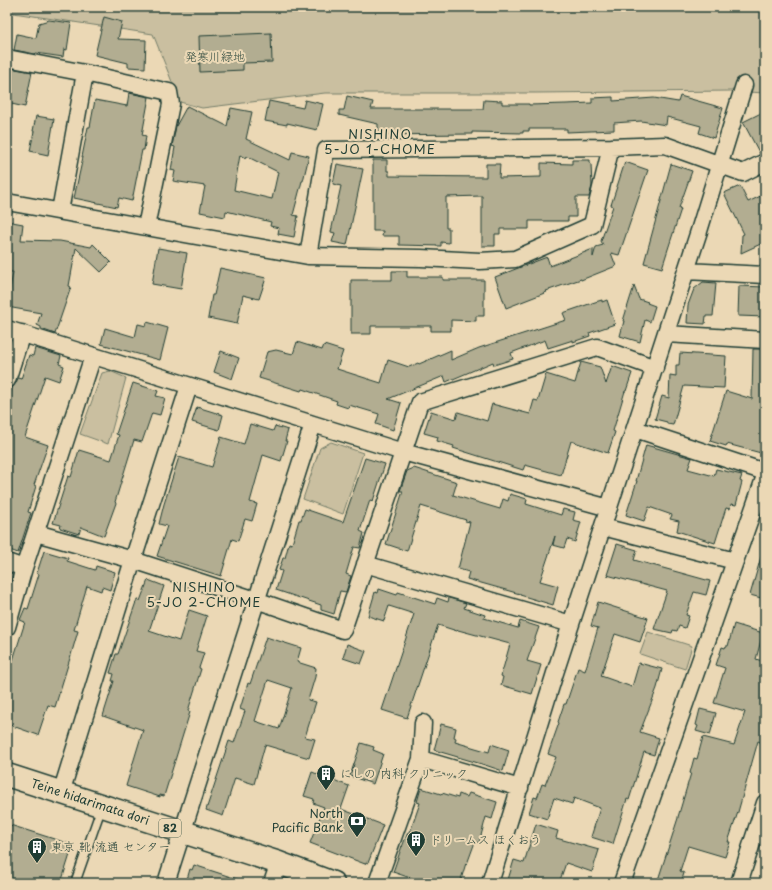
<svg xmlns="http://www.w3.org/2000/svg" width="772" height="890" font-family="'Playpen Sans','Klee One',sans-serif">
<rect width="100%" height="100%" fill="#ebd8b5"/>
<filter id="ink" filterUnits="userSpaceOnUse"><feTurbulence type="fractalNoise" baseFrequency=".025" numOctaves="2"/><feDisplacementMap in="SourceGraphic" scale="8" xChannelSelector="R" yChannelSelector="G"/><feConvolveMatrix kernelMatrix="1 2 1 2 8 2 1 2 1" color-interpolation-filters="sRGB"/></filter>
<g filter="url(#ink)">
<!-- green -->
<path fill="#cabfa0" stroke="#747e6a" d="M7,7H765V93L731,91L536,93H325L202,108L180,102L153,34L7,12Z
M110,371L126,378L108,444L80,434L102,373Z
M331,442L363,453L343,514L303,499L320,448Z
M648,632L692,646L685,669L640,654Z"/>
<!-- building -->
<path fill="#b2ad91" stroke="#1f3d34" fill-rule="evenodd" d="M104,17L122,22L118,39L146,40L145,68L128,67V63L95,55Z
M49,20L71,23L67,50L64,49L63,57L36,53L35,54L14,50L17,34L36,38L39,23Z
M271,33L272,62L243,63V70L200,72L199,36Z
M10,68L32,72L25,107L7,103V83Z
M129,93L149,97L142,135L146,136L144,150H142L132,201L119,198L117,207L74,198L83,157H82L88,127H90L95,100L127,106Z
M347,96L373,102L371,109H483L484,100L502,101V104H529V105L566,104L592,103V98L613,97V101L654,98L678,102L680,96L723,108L714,138L699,133L701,126L667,117L666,125L641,121L614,123V130L567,132V129H529V131H523V133L472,132V134L378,135V124L339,115V110H344Z
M305,100L323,104L317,130L287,123V125L265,121L269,101L303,108Z
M187,106L227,126L231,108L252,112L246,139L290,160L292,152L309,156L303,181H302L293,215L298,216L294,237L278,234L279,228L270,226L271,222L226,211L225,217L200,212L205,186L173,181L175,171L171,170L175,147L172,146L176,126ZM240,155L245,158L246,156L278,172L272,199L234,190Z
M765,111V153L760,154L743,122Z
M36,116L54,119L48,155L30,151L34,131H33Z
M373,160H387V171H389V176L486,177V164H500L499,178L541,177V163L572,164V160H590V164H591L592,186L589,197H576V217H568V221H529V229H500V234H495V246H482V196L446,197V228H449V243L441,242V246L399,245V236H382L383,231H373Z
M625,162L648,170L619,255L611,253L616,266L581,280V279L546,291L547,292L506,308L495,277L547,257L550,266L593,249V257L596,247L603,245L601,241L613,206L611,205Z
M337,164L363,169L347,245L332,242L335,233L331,232L341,186L333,184Z
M671,164L692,171L679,208L681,209L669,246L662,268L644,263Z
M740,186L748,202L765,194V214L761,216L765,225V242L741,253L742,235L744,234L724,193Z
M7,221L23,224L21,240L60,241L91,247L93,244L111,262L101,272L76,248L69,286L71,287L55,334L41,329V327L37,325L41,313L7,307L13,272H7Z
M158,248L187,253L181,289L152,284Z
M220,268L266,278L259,299L243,295L237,324L208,318L212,295H214Z
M392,271H407V277H443V280H484V316H476V321L451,320V331H431V326H371V334H351V280H392Z
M703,282L716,283L713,316H706L705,324L687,323L688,305L694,289Z
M634,286L639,299L648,302L647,303L655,306L650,322L645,320L640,342L620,336L624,321H623Z
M739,286L765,287V317L738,316Z
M602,300V302L607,300L615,324L589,333L590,336L573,342V340L548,348L545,340L511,353L513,359L494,365L493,362L446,382L444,376L388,399L401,403L393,430L376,424L379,414L349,405L348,408L336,404L337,401L302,389L301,391L259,378L267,352L276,350L293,354L297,342L322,350L324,345L343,351L337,369L381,383L388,360L409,367L418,363L419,364L451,350V360L479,348L566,320L563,313L595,302Z
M147,322L168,328L160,360L101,344L105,328L135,337L138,324L146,326Z
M35,348L61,356L59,364L64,366L59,381L45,376L25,437L48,445L34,485L36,486L28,512L31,513L18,553L7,549V405L12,388L16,383L18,378L21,379L29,355L33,356Z
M753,349H765V438L761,453L727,444L726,446L710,441L726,391L752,399Z
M221,351L239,358L232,379L214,372Z
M680,353L726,356L724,388L684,386L673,425L667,424V422L655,419L662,396L669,398L670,375L676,376V365H679Z
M581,362L600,367L606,384L612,366L632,373L626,391H625L613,431L615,432L608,453L571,441L561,475L525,465L523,470L453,448L454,446L437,441L438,437L424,433L431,411L456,419L458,412L487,421L492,404L530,414L534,400L538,401L546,374L575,383Z
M133,383L158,391L156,396L165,398L160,415L152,413L142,442L134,440L115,502L116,503L104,536L81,527L79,534L60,528L61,525L53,523L68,476L71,477L79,450L111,460L119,435L116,434Z
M197,407L223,415L219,430L192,422Z
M250,424L273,431L275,426L288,430L285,441H287L281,461L263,455L250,502L257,504L252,521L245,519L238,541L232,539L221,576L157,556L167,526L159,524L164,504L179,457L212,467L221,437L244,444Z
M646,445L692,458L688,469L714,476L716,469L742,475L740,481L742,482L736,505L731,504L730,509L726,508L715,543L677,531L679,521L670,519L672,515L649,507L644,521L626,515L637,481H636Z
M365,458L385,464L373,501L370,500L360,531L364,533L360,548L354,547L346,574L351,576L346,592L340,591L334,614L321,610V605L276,590L282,571L279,570L283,558H285L289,543L292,544L299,520H301L305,509L343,522Z
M414,468L457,482L453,495L500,509L503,499L508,501L510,494L527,499L526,504L561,515L563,509L575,512L573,520L581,522L575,542L567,539L564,548L553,545L555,536L540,581L558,586L553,605L520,595V594L467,579L469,572L458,569L470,522L465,521L466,520L421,506L407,551L386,544L403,491H400L407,471Z
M617,544L637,550L634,560L710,581L706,595L694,592L686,615L689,616L685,628L679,626L677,631L673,630L672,633L654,629L667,591L607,575Z
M44,551L68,558L67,561L95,570L96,566L115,572L110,590L102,587L101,591L87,586L74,630L78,631L71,655L55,707L48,705L38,735L7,724V670L10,660H13L25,622L20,620L25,608L28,609L39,574L37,573Z
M761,557L765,558V599L750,595Z
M148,580L164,586L149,631L179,641L189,610L207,616L196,651L204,653L199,668L201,669L188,711L190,712L164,796L160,795V797L126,786L143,730L103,716L114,681H112L114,674L110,673L116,654H118L137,599L140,601Z
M379,589L397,595L398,592L435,604L437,598L448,602L449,598L466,603L464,608L485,615L484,618L518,628L520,621L539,627L527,661L541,665L532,694L501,685L503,677L501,676L510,644L458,630L457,631L438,625L407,718L382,710L414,614L389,606L384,621L368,616L375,592L378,593Z
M598,602L648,618L640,642L615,634L601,676L632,687L639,663L662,669L657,688L640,732L659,738L654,755L644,752L629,800L627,799L613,844L591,837L600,808L574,798L572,804L554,798L547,819L529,813L534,797L537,798L542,784L545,785L556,757L548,754L559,723L558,722L564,704H566L578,668L585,671L598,628L591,626Z
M734,624L763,633L756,659L765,662V732L762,743L758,741L738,812L728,842H730L725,857L688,846L680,871L684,873L681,883H657L678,818V817L691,773H690L694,758L697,759L703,737L734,745L745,712L714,703L725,668L716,665L722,647L725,648L726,646H728Z
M266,637L301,648L297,662L316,668L315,677L308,700L316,702L305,737L315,739L309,758L265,745L254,784L235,778L223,816L206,810L229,741L234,743L245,711L240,709L248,683L250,684ZM268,680L292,688L279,729L255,721Z
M347,644L366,651L361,664L343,658Z
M700,709L716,713L710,735L696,731L698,726L696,725Z
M441,724L456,728L454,737L456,738L455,742L489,752L491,744L509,750L503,771L485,765L434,750Z
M361,743L374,747L373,750L383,754L373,784L350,776Z
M312,772L349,786L341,809L383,825L368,863L366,862L365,864L310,843L324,807L313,803L314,799L304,796Z
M421,788L441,794L442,793L458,798L459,794L467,797L469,793L497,802L492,819L486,817L479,843L475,842L467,864L466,863L460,883H425L393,872L402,846V847L408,832H410L420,803L417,802Z
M7,824L73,845L61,883H7Z
M536,824L558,831L556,838L599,850L592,872L566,863L559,883H507L514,860L524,863Z
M194,865L240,880V883H186L190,869L192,870Z"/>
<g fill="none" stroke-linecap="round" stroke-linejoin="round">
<defs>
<path id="lane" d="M75,883L102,806"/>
<path id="street" d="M7,58L85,73L169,92L171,104L146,227
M7,202L308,256L421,258L480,261L515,259L592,225L611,147
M60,211L85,73
M308,256L326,150L611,147L665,145L743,173L765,162
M686,271L765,275
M7,329L403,452L609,508
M666,334L765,340
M7,380L22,333
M635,429L765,472
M603,527L735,561
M36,533L133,560L256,600L343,630L420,402L597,347L655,368
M7,562L24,568
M365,564L571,624
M7,627L24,568L93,356
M421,759L520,788
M61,793L133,560L189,386
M166,883L313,424
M272,883L279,863
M377,883L421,759L423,723
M490,883L555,673L699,231L744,85
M622,883L765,476
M739,883L765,803"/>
<path id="primary" d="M7,775L279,863L333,883"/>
</defs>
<!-- lane casing -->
<use href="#lane" stroke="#1f3d34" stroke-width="11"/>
<!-- street casing -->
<use href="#street" stroke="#1f3d34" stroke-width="19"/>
<!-- primary casing -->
<use href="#primary" stroke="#1f3d34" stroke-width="25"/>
<!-- lane -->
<use href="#lane" stroke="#ebd8b5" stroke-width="8"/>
<!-- street -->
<use href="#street" stroke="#ebd8b5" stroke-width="16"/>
<!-- primary -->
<use href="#primary" stroke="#ebd8b5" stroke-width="22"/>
</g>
</g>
<!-- icons -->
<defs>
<symbol id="building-pin" viewBox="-11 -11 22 30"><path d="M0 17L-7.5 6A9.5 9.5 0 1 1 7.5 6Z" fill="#1f3d34" stroke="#ebd8b5"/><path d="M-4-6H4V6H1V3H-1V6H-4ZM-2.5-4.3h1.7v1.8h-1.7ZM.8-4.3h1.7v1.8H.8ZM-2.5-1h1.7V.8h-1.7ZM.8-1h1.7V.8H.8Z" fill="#fff"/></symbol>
<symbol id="bank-pin" viewBox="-11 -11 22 30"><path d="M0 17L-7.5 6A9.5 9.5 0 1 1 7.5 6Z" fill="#1f3d34" stroke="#ebd8b5"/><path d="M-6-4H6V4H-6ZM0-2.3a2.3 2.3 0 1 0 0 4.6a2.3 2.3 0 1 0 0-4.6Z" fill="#fff"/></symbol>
</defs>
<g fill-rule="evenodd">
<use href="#building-pin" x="315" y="763" width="22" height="30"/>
<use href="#bank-pin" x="346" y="810" width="22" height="30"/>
<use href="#building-pin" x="405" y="829" width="22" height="30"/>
<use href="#building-pin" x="26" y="836" width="22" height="30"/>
</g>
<g text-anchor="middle" stroke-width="4" stroke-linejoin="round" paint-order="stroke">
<!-- shield labels -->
<rect fill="#ebd8b5" stroke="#5c6c5b" stroke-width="1" x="159" y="819" width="22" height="18" rx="3"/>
<g font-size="11" font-weight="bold" fill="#1f3d34">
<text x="170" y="832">82</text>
</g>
<!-- park labels -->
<g font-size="12" fill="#304a3f" stroke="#ebd8b5">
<text x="215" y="61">発寒川緑地</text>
</g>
<!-- poi labels -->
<g font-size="12" fill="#1f3d34" stroke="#ebd8b5" text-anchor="start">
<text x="340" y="778">にしの 内科 クリニック</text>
<text x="343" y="818" text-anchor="end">North<tspan x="343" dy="14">Pacific Bank</tspan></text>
<text x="430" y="844">ドリームス ほくおう</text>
<text x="51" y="851">東京 靴 流通 センター</text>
</g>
<!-- street labels -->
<g font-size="12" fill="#1f3d34" stroke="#ebd8b5">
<text transform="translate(90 802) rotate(18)" y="4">Teine hidarimata dori</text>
</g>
<!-- neighbourhood labels -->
<g font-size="13" letter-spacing="1" fill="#1f3d34" stroke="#ebd8b5">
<text x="380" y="139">NISHINO<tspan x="380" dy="15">5-JO 1-CHOME</tspan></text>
<text x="204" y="592">NISHINO<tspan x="204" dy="15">5-JO 2-CHOME</tspan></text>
</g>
</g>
<!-- margin -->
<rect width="772" height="890" fill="none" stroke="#ebd8b5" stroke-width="24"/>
<rect x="12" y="12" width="748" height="866" fill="none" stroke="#1f3d34" stroke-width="1.5" filter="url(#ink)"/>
</svg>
